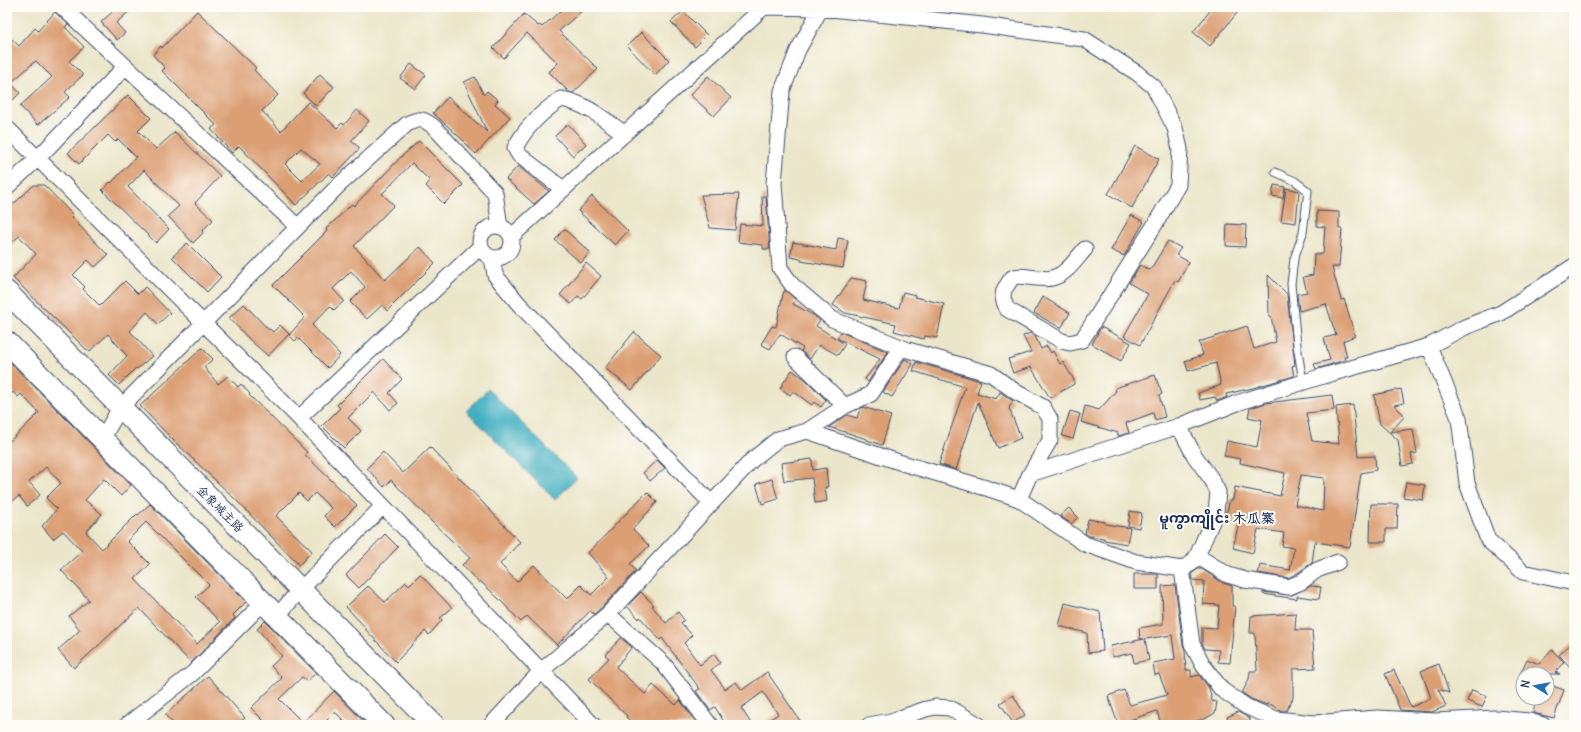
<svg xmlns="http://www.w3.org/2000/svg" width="1581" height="732" font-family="Delius,'LXGW WenKai TC','Noto Sans Myanmar',sans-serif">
<rect width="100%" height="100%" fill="#fdfcf7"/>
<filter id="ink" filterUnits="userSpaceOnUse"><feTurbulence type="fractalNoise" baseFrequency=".025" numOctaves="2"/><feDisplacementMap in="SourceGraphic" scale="8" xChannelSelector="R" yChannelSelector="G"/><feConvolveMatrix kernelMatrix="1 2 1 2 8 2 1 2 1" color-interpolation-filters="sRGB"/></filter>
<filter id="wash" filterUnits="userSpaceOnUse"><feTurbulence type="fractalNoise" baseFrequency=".012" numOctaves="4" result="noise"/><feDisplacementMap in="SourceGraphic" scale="16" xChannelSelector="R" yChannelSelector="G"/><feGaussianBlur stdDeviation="0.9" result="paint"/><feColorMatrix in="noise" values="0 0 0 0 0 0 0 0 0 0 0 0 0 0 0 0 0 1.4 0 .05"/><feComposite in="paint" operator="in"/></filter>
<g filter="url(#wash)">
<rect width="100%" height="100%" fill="#ebe6c9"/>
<!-- water -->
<path fill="#43b0c1" stroke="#2f7090" d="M488,389L577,478L555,500L466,411Z"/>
<g id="blocks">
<!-- building -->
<path fill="#db9f73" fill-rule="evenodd" d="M118,7H134L116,23L125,33L117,40L101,22Z
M565,7H586L559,31L598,69L573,93L569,92L549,72L558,63L527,33L504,58L493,48L524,14L538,26L540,25L542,27Z
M1213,7H1242L1210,46L1193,32Z
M197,11L256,68L254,70L278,95L262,111L281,131L308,102L337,128L342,123L344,125L357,110L369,121L351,141L360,148L333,177L329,173L296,205L239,146L232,153L211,129L216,125L162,71L165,68L153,55L161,46L162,48ZM301,148L320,164L302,181L285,164Z
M683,11L707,35L695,47L671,22Z
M55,12L68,24L65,27L84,47L69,61L83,75L65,92L70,97L38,125L20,106L52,77L36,61L33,63L11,83L20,93L13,100L7,94V34L19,46L35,28L38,31Z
M641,32L669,60L655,75L627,46Z
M411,64L426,75L415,89L400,78Z
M320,74L334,87L316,106L303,93Z
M708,76L731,98L714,116L690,95Z
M475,77L484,95L487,91L498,100L495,104L510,117L476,154L464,143L465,142L433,113L448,97L487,132L464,82Z
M128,95L151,118L138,131L156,149L175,132L220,176L195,203L213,220L202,231L203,233L193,243L168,216L179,206L144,170L128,187L169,229L156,243L102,190L110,182L111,183L136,157L118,139L115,142L108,135L79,164L68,153Z
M568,124L586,144L573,156L555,136Z
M419,141L463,185L444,204L426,186L430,181L412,163L382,194L394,205L354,246L385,280L420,247L435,263L387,311L382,305L367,319L350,302L365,287L351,271L333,289L344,301L334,310L330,306L312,325L340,355L328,368L298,338L295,341L289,335L305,317L273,285L327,231L326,229L352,204L354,206L402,156Z
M1135,146L1159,159L1132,208L1108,194Z
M518,166L549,191L534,204L506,179Z
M34,185H44L73,215L71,217L108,255L95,267L88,260L73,275L85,287L83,289L100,306L125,281L138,294L145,287L170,313L158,324L147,312L130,331L152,356L137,369L136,368L119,385L109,375L127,356L108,334L89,352L13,278L36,254L19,236L7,248V210Z
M1274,185L1285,187L1283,198L1272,196Z
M1286,188L1299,191L1296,223L1281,221Z
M739,194L735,230L710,228L701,195Z
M592,196L628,231L615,245L578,211Z
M762,196H766L770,249H763V245L738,242L740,224L763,226Z
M1317,211L1339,212V229H1342L1339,267H1332L1341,300L1344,299L1355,336L1343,341L1347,357H1344L1345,360L1316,369L1314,364L1330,360L1324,338L1336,335L1326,304L1299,311L1297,294L1307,292L1303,277L1313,275L1314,254H1323L1325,227L1317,226Z
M1131,215L1144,222L1124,256L1111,250Z
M1227,224L1246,225L1245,247L1226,246Z
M564,229L590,252L581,263L555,240Z
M838,238L848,240L843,268L801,261V259L790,257L793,242L836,250Z
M1168,241L1181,248L1176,255L1189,262L1178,282L1175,280L1140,345L1124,336L1148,294L1129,283L1140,265L1150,270Z
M187,243L221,277L207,292L172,257Z
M586,263L601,276L582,299L578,296L571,304L560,295Z
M1268,275L1287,294L1295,365L1292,366L1294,376L1253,388L1226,394L1227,397L1217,401L1215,397L1200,400L1198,393L1221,385L1216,363L1188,371L1185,361L1203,355L1199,342L1247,326L1254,349L1276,342L1271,316H1269Z
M851,278L867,281L863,300L899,308L903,292L915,295V297L944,304L937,338L925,336L924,339L894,331L896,324L845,313L833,305Z
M785,290L796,300L793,304L813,315L820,320L816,326L845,344L838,355L819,345L810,359L801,351L803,348L780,334L770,349L761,344L772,326L776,327L783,294Z
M1043,297L1070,313L1061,328L1034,313Z
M244,304L269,330L270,329L273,332L280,325L289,334L268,356L250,340L229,318Z
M1101,327L1131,343L1121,361L1092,344Z
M634,332L661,355L632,390L605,368Z
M841,332L888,352L868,382L865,379L880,359L837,338Z
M1030,333L1035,336L1041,349L1047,346L1051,353L1053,351L1060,364L1063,362L1074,380V384L1050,398L1031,367L1013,373L1008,359L1031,352L1023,336Z
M202,348L213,359L204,367L218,384L228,376L238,387L241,384L250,394L249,395L307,452L305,455L357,505L335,527L324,516L331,508L315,493L307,501L299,493L276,516L312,551L299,565L235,499L173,440L140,406Z
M7,359L131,485L121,496L104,479L85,500L102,514L86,532L102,549L137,514L138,515L150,504L246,602L233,615L235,618L191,663L139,608L74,668L58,650L80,630L69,616L89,600L61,570L82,551L63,531L53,539L42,526L57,509L46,498L61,483L46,467L29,482L40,495L27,506L19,496L7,506V444L39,413L21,394L18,397L13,392L7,398ZM146,522L209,585L196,597L220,622L197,644L135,579L150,564L127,541Z
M383,359L402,379L389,393L398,403L390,410L374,392L348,418L361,431L344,448L322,426L340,408L337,405Z
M905,359L913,364L892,397L883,392Z
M916,362L981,381L977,393L996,399L1000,392L1013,401L1009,408L1021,438L998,448L978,402L956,470L939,464L965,387L913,371Z
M792,370L805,379L826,400L821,407L814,402L812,405L793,391L790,395L780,388Z
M1155,375L1162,394L1159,395L1165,417L1155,420L1153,413L1126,423L1129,433L1118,436V433L1081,422L1085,406L1099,410L1116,391L1115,388Z
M1401,389L1404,403L1394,405L1405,416L1390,432L1413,429L1417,453L1411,454L1413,464L1402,466L1398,440L1380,424L1374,395Z
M1332,395L1334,410L1306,413L1312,441L1339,444L1336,407L1353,405L1358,457L1375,456L1376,470L1361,473L1350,547L1315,542L1312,563L1296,574L1288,578L1258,573L1260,565L1290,570L1294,548L1282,546L1284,533L1258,529L1253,553L1233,548L1239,522L1225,519L1230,500H1233L1235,487L1280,496L1285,473L1240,463L1241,459L1224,456L1227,441L1257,447L1262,420L1248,417L1250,408L1266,403ZM1301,475L1324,478L1323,511L1295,505Z
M863,407L891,416L882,445L867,440V439L829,427L847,415L857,418L860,409Z
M1070,411L1080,414L1073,439L1062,436Z
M430,447L520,542L500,564L517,582L534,565L567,599L581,585L591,595L609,577L588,553L647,492L657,502L633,529L649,546L630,564L636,571L602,607L594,614L590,611L557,645L527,616L521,622L499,599L480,581L479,583L462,565L470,558L433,523L391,480L384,487L367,468L383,452L403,473Z
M812,459L813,470L826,468L828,487H825L827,501L815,503L812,478L784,481L781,463Z
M657,460L665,468L650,481L643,473Z
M772,479L778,499L762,504L756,484Z
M1406,482L1425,485L1423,500L1403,497Z
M1371,504H1398L1397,529H1386V542H1370Z
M1069,508L1078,517L1071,524L1060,516Z
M1130,511L1142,513L1139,528L1128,526Z
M1088,519L1105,522V524L1130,528L1127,544L1104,540V538L1089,536L1085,533Z
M385,534L398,547L359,588L346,575Z
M1198,569H1202L1223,583L1232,586V606H1235L1230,663L1218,662L1219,650L1205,649L1202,643V627L1217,628L1219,605L1203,604L1204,581L1193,580L1192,573Z
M420,574L452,608L440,618L442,620L429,635L425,631L396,662L365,629L366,628L346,607L368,586L385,602L406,582L409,585Z
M1134,574H1158V589H1134Z
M1175,585L1183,645L1185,650L1186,670H1191V677L1199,675L1209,688L1212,701L1217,702L1215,713L1205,719L1179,725H1161L1157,711L1118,724L1108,696L1124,690L1130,705L1167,695L1159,674L1155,675L1153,663L1175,659L1172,635L1145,639L1149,660L1134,663L1132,653L1113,657L1111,646L1144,639H1140L1139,628L1163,624L1162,586Z
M1311,586L1321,587L1319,599L1297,596V599L1263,594V592L1292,595Z
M641,592L654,605L652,606L666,623L678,612L684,620L681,623L692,635L684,643L700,665L714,654L720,663L711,670L725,689L736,682L742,690L767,672L803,725H762L778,714L763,692L741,708L752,725H726L715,707L710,710L696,691L700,689L662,638L660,640L640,617L639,619L627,606Z
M1065,603L1100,612L1103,651L1088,653L1087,633L1059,626Z
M1296,613L1295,630H1312L1315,668L1293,669V698L1286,711H1282L1268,703L1267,705L1251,699L1242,693L1249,679L1250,671H1257L1255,633H1250L1251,616Z
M265,621L316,673L307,681L302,677L279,699L303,723L334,691L367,725H348L335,712L322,725H268L251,708L282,678L271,666L282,656L257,629Z
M621,638L632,647L616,667L645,694L653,685L676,705L680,700L695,721L689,725H634L626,717L627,716L589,679L609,658L605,655Z
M1574,641V671L1559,655Z
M1552,650L1564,662L1555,672L1560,674H1520L1527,659L1539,664Z
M1439,664L1449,693L1438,689L1446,706L1432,712L1400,710L1385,674L1394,670L1411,707L1431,698L1421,671Z
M208,676L245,718L236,725H175L165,715Z
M1547,684L1564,690L1554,718L1533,713L1536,698H1547Z
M1472,690L1487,696L1482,707L1467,701Z
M1013,695L1025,715L1013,723L1000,703Z
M1238,712L1249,718L1252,725H1231L1227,717Z"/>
</g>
</g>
<g filter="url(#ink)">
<use href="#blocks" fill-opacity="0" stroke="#3a4a6e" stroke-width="1"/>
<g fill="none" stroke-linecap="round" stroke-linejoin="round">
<defs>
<path id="lane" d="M1275,172L1295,181L1308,191L1303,233L1294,259L1291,284L1297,345L1303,382"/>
<path id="street" d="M62,7L298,227
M764,7L821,8L982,25L1084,39L1137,73L1154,87L1175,128L1180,149L1178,185L1154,226L1082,340L1070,343L1062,341L1007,309C1004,302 1001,296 1005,288C1007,286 1010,280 1012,278C1019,273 1041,281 1052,278C1066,275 1076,259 1085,249
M821,8L798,50L782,91L774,183L780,268L792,285L832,319L908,350L991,374L1016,392L1043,407L1050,419V440L1030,474
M7,128L299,418L593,725
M7,187L37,159L125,67
M563,189L519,155L515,148C525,128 543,111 561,99C586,103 605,120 625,134
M480 242a16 16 0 1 1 32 0a16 16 0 1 1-32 0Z
M512,236L764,7
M492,258L495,275L518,303L711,503
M1429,346L1459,418L1467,483L1488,540L1523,572L1574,583
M795,357L845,406
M299,418L481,246
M1179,426L1194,455L1212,480L1218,492L1216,512L1197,556L1192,563L1182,569
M807,431L845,406L871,394L901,348
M102,439L120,408L338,186L407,124C420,118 423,118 434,127L495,193L500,227
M1019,499L1085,544L1136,562L1182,569L1192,644L1203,665L1222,690L1247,707L1276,719L1314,723L1377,718L1435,721L1496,718L1529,721L1543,725
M1197,556L1228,575L1245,580L1289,587L1301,582L1317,570L1338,562
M608,614L663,663L710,725
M277,616L300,590L383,506
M127,725L193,673L264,602
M491,725L541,671L608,614L752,460L778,439L807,431L902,463L986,488L1019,499L1030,474L1179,426L1237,403L1323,376L1429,346L1465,327L1501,313L1574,266
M869,725L891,721L926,709L936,707L950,708L979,725"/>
<path id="secondary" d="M7,292L434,725
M7,342L384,725"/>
</defs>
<!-- lane casing -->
<use href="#lane" stroke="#3a4a6e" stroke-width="9"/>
<!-- street casing -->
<use href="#street" stroke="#3a4a6e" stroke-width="17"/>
<!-- secondary casing -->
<use href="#secondary" stroke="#3a4a6e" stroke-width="23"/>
<!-- lane -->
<use href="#lane" stroke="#fff" stroke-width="7"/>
<!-- street -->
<use href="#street" stroke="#fff" stroke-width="15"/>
<!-- secondary -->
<use href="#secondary" stroke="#fff" stroke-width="21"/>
</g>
</g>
<g text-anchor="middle" stroke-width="4" stroke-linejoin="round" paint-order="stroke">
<!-- street labels -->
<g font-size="12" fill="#1b2f5e" stroke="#fdfcf7">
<text transform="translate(220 509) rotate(45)" y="4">金象城主路</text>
</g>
<!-- quarter labels -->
<g font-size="14" font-weight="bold" fill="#1b2f5e" stroke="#fdfcf7">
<text x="1217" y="523">မူကွာကျိုင်း 木瓜寨</text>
</g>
</g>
<!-- margin -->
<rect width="1581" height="732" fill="none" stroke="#fdfcf7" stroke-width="24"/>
<!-- north arrow -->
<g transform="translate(1535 686) rotate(281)"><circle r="19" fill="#fdfcf7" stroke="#a3aaba"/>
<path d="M0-3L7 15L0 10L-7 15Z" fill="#1f6fb2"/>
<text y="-6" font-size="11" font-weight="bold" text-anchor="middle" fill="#1b2f5e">N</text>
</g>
</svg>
